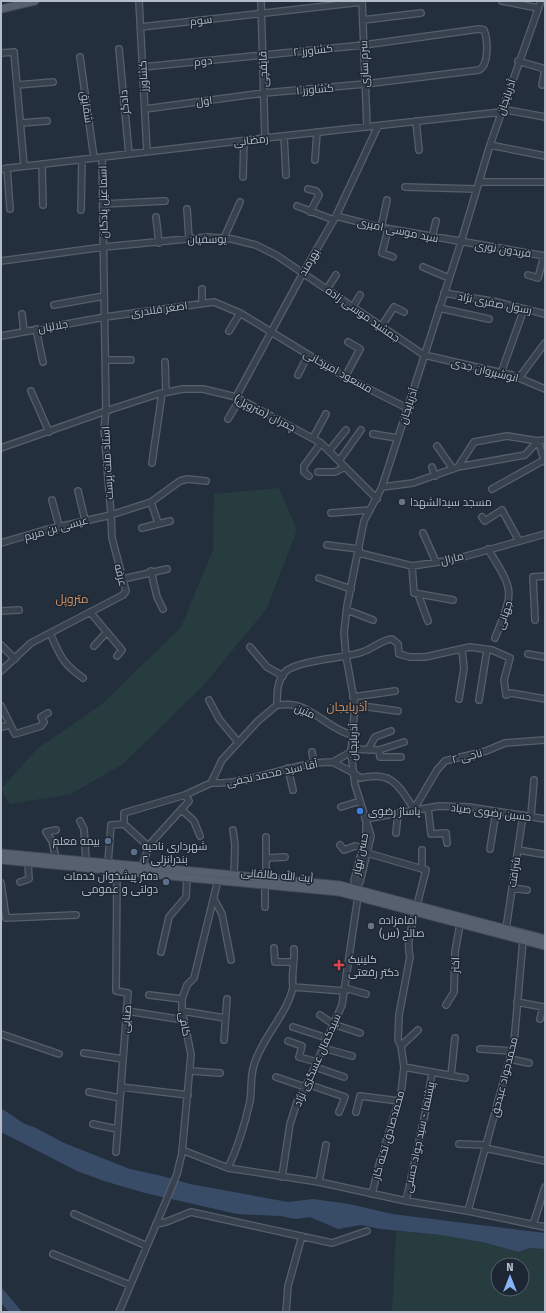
<svg xmlns="http://www.w3.org/2000/svg" width="546" height="1313" font-family="'Fira Sans',Cairo,sans-serif">
<rect width="100%" height="100%" fill="#242f3e"/>
<!-- green -->
<path fill="#263c3f" fill-rule="evenodd" d="M279,488L297,530L267,608L204,685L123,764L71,794L10,804L1,789L37,749L102,704L181,627L213,550L214,494Z
M396,1231L441,1235L482,1242L519,1252L529,1248L545,1249V1312H392ZM498,1265H522V1289H498Z"/>
<!-- water -->
<path fill="#394c67" d="M1,1108L23,1123L36,1128L64,1143L130,1169L162,1176L190,1184L288,1202L313,1199L349,1204L392,1214L545,1233V1249L529,1248L519,1252L482,1242L441,1235L381,1229L361,1225L338,1229L310,1217L296,1219L280,1216L237,1214L145,1193L104,1181L77,1171L1,1132Z
M1,1287L22,1312H9L1,1303Z"/>
<g fill="none" stroke-linecap="round" stroke-linejoin="round">
<defs>
<path id="minor" d="M139,1L147,152
M261,1L265,138
M362,1L367,127
M502,1L538,8
M363,20L421,13
M141,27L362,2
M119,49L129,154
M1,53L14,52L24,166
M80,57L94,158
M518,61L545,69
M143,67L364,45L479,29L484,30C488,40 489,65 479,70L365,84L264,93L145,109
M17,85L53,82
M542,85L545,69
M502,109L545,117
M416,121L419,150
M21,123L47,121
M284,136L286,175
M490,145L545,156
M315,160L317,132
M42,164L43,205
M7,168L10,209
M1,169L265,138L501,112
M243,177L244,140
M479,182H545
M405,187L477,189
M308,189L316,191L319,195L310,212
M103,204L165,201
M297,206L334,220
M187,209L189,239
M81,210L82,160
M336,216L379,227L545,256
M156,217L159,243
M381,228L387,200
M388,229L382,253L393,257
M432,237L436,221
M224,238L240,202
M1,261L104,247L207,237L232,239L256,245L276,255L424,355L512,375L545,389
M423,267L449,278
M528,275L538,278L544,256
M327,289L336,275
M444,293L497,302L545,314
M202,303V289
M54,305L104,296
M353,307L360,295
M439,308L489,319
M22,314L24,332
M381,327L394,307L404,312
M36,329L43,362
M229,331L240,313
M1,336L105,317L214,302L240,313L345,377L407,408
M106,360H131
M165,362L166,392
M501,373L524,309
M298,375L308,355
M345,377L360,349L348,342
M519,378L545,343
M31,391L49,432
M236,397L303,273L336,216L378,126
M228,419L240,399
M373,434L397,438
M313,438L326,414
M538,441L525,455L458,467L474,442L507,436L538,441L545,440
M538,441L545,462
M437,446L453,469
M1,448L106,411L102,157
M329,451L346,430
M339,461L361,430
M152,463L162,393
M432,467L435,476
M318,472H335L345,467
M309,476L304,472V466L321,443
M382,487L413,483L458,467
M492,489L544,460
M78,491L85,520
M52,500L59,526
M151,502L158,523
M331,513L370,510
M482,517L485,521L502,510L519,541
M142,528L170,521
M423,533L436,562
M1,543L45,530L111,515L104,429L106,411L158,394L183,389H203L236,397L321,443L377,499
M327,545L359,549
M488,549C515,593 514,590 495,638
M359,553L412,566L452,560L545,534
M412,566L414,593L453,600
M151,571L157,597L163,609
M319,578L351,589
M123,579L167,569
M418,594L428,621
M347,610L373,620
M1,611L19,610
M90,612L122,650L117,656
M535,620L533,577L545,576
M50,633C60,656 63,664 83,678
M1,645L15,659
M94,646L106,633
M250,647L267,667L283,676
M528,654L545,657
M1,671L31,643L123,595L126,591L112,538L111,515L151,502L180,481L188,479L206,481
M353,697L395,691
M459,699L464,668L462,650
M209,700L219,719L238,742
M479,700L487,650
M277,705C282,705 288,704 293,705C313,708 331,730 352,735
M355,705L398,711
M1,706L15,734L41,726L44,722L41,717L48,713
M1,727L10,725
M351,749L379,750L404,742
M368,750L375,737L391,731
M379,750L380,757H401
M312,752L314,763
M333,762C342,768 352,770 360,778C393,771 398,785 414,809L437,770L445,761L486,751L505,743L545,740
M333,762L351,752
M288,768L293,790
M211,783C250,785 291,762 333,762
M341,807L360,801
M428,808L431,834L446,833L447,843
M182,810L194,821L200,836
M531,816L534,780
M365,819L439,806L469,807L545,819
M80,821L84,829L86,861
M124,824V813L185,795L211,783L222,760L258,721L277,705C277,693 277,681 285,672C295,661 343,658 359,653C372,650 380,640 392,639L398,644L399,654L410,657H425L470,647L492,650L510,658L504,680L506,695L511,693L545,699
M56,830L46,832L52,841L56,858
M233,830L235,845L234,875
M396,833L398,813
M266,837V878
M340,845L344,850L355,846L362,848
M490,849L496,812
M422,850V869
M518,850L542,854
M367,853L426,870L417,905
M267,858L285,857
M108,863L111,825L124,824L149,847
M142,866L150,844L189,801L185,795
M20,882L29,879L28,863
M1,883L6,918L76,915
M265,885V907
M512,888L527,890
M356,889L360,882L371,836L355,785L351,752L355,705L346,656L344,633L347,606L364,521L382,487L461,242L490,145L541,1
M214,899L222,914L231,960
M506,929L523,815
M274,948L275,962H293
M294,949C295,962 291,973 293,987L345,991
M161,952L169,917L186,897L187,878
M345,988L366,994
M149,995L182,999
M517,1002L543,1007L540,1019
M446,1005L454,992L455,952L460,924
M127,1011L184,1020
M182,1011L225,1018
M320,1015L333,1024L360,1033
M293,1027L327,1038
M1,1034L59,1054
M224,1040L227,999
M288,1041L302,1046L299,1057L317,1062
M401,1046L418,1030
M323,1048L352,1056
M480,1049L512,1051
M84,1053L123,1059
M510,1059L529,1063
M315,1067L344,1077
M404,1067L465,1078
M191,1071L220,1073
M451,1076L455,1038
M276,1077L305,1087
M307,1084L345,1097L339,1112
M121,1087L188,1095
M89,1092L120,1098
M356,1112L360,1096L399,1101
M93,1124L117,1129
M459,1144L486,1145
M485,1148L545,1161
M182,1150L228,1168L319,1182L406,1201L468,1211L545,1227
M116,1152L128,993L116,991L117,871
M228,1168C238,1147 245,1124 250,1101C252,1089 250,1077 254,1065C262,1037 287,1015 293,987
M282,1177L290,1124L298,1099L310,1078L342,1005L358,896L354,881L366,835V825
M319,1182L326,1145
M372,1194L380,1161L401,1094L404,1067L401,1046L398,1040L399,1015L410,957C406,942 412,927 415,912
M406,1201L425,1114L432,1073
M468,1211L514,1043L523,940
M74,1214L147,1246
M156,1224L166,1222L191,1212L332,1243L367,1231
M533,1225L545,1187
M53,1254L130,1285
M119,1312L166,1201L177,1174L182,1153L191,1054L182,1011V999L187,985L194,978L218,880
M286,1312L288,1286L302,1236"/>
<path id="major" d="M1,9L35,1
M1,853L340,885L545,939
M1,860L339,892L545,946"/>
</defs>
<!-- minor casing -->
<use href="#minor" stroke="#565f6c" stroke-width="8"/>
<!-- major casing -->
<use href="#major" stroke="#414a57" stroke-width="9"/>
<!-- minor -->
<use href="#minor" stroke="#38414e" stroke-width="5.5"/>
<!-- major -->
<use href="#major" stroke="#56606e" stroke-width="7"/>
</g>
<!-- markers -->
<g fill="#6b7280" stroke="#1d2633" stroke-width="1.5">
<circle cx="402" cy="502" r="4"/>
<circle cx="371" cy="926" r="4"/>
</g>
<circle fill="#3f7fe0" stroke="#1d2633" stroke-width="1.5" cx="360" cy="811" r="4"/>
<g fill="#5c6f8a" stroke="#1d2633" stroke-width="1.5">
<circle cx="108" cy="841" r="4"/>
<circle cx="134" cy="852" r="4"/>
<circle cx="166" cy="882" r="4"/>
</g>
<path fill="#e0444e" stroke="#1d2633" stroke-width="1.5" d="M337 959h4v4h4v4h-4v4h-4v-4h-4v-4h4z"/>
<g text-anchor="middle" stroke-width="3" stroke-linejoin="round" paint-order="stroke">
<!-- street labels -->
<g font-size="11" fill="#b4bcc9" stroke="#1d2633">
<text transform="translate(201 20) rotate(-6)" y="4">سوم</text>
<text transform="translate(313 50) rotate(-6)" y="4">کشاورز ۲</text>
<text transform="translate(203 61) rotate(-6)" y="4">دوم</text>
<text transform="translate(364 64) rotate(-92)" y="4">سرم سازی</text>
<text transform="translate(263 69) rotate(-92)" y="4">قایقچی</text>
<text transform="translate(143 76) rotate(-93)" y="4">کشاورز</text>
<text transform="translate(315 89) rotate(-5)" y="4">کشاورز ۱</text>
<text transform="translate(506 97) rotate(-71)" y="4">آذربایجان</text>
<text transform="translate(204 101) rotate(-8)" y="4">اول</text>
<text transform="translate(124 102) rotate(-95)" y="4">دادگر</text>
<text transform="translate(87 107) rotate(82)" y="4">شقایق</text>
<text transform="translate(251 140) rotate(-7)" y="4">رمضانی</text>
<text transform="translate(103 202) rotate(-91)" y="4">اسماعیل پادگان</text>
<text transform="translate(398 230) rotate(12)" y="4">سید موسی امیری</text>
<text transform="translate(207 239) rotate(-1)" y="4">یوسفیان</text>
<text transform="translate(503 249) rotate(9)" y="4">فریدون نوری</text>
<text transform="translate(309 262) rotate(-60)" y="4">بهرمند</text>
<text transform="translate(495 303) rotate(11)" y="4">رسول صفری نژاد</text>
<text transform="translate(159 309) rotate(-8)" y="4">اصغر قلندری</text>
<text transform="translate(363 314) rotate(35)" y="4">جمشید موسی زاده</text>
<text transform="translate(53 326) rotate(-10)" y="4">جلالیان</text>
<text transform="translate(485 370) rotate(14)" y="4">انوشیروان جدی</text>
<text transform="translate(338 371) rotate(29)" y="4">مسعود امیرخانی</text>
<text transform="translate(408 406) rotate(-72)" y="4">آذربایجان</text>
<text transform="translate(265 413) rotate(27)" y="4">چمران (متروپل)</text>
<text transform="translate(107 463) rotate(-93)" y="4">استاد ملت پرست</text>
<text transform="translate(56 528) rotate(-15)" y="4">عیسی بن مریم</text>
<text transform="translate(452 558) rotate(-14)" y="4">مارال</text>
<text transform="translate(121 575) rotate(76)" y="4">عرفه</text>
<text transform="translate(504 615) rotate(-71)" y="4">جهانی</text>
<text transform="translate(305 711) rotate(24)" y="4">متین</text>
<text transform="translate(353 742) rotate(-89)" y="4">آذربایجان</text>
<text transform="translate(467 756) rotate(-14)" y="4">ناجی ۲</text>
<text transform="translate(272 773) rotate(-12)" y="4">آقا سید محمد نجفی</text>
<text transform="translate(491 812) rotate(7)" y="4">حسین رضوی صیاد</text>
<text transform="translate(360 854) rotate(-78)" y="4">حسن بهار</text>
<text transform="translate(514 872) rotate(-82)" y="4">شرافت</text>
<text transform="translate(277 875) rotate(5)" y="4">آیت الله طالقانی</text>
<text transform="translate(455 965) rotate(-88)" y="4">اختر</text>
<text transform="translate(126 1019) rotate(-85)" y="4">صنایی</text>
<text transform="translate(185 1024) rotate(80)" y="4">کافی</text>
<text transform="translate(317 1060) rotate(-66)" y="4">سیدکمال عسگری نژاد</text>
<text transform="translate(504 1077) rotate(-76)" y="4">محمدجواد عبدحق</text>
<text transform="translate(388 1135) rotate(-74)" y="4">محمدصادق تخته کار</text>
<text transform="translate(419 1137) rotate(-78)" y="4">پیشنما - سید جواد حسنی</text>
</g>
<!-- poi labels -->
<g font-size="11" fill="#b4bcc9" stroke="#1d2633" text-anchor="start">
<text x="410" y="506">مسجد سیدالشهدا</text>
<text x="368" y="815">پاساژ رضوی</text>
<text x="100" y="845" text-anchor="end">بیمه معلم</text>
<text x="142" y="850">شهرداری ناحیه<tspan x="142" dy="13">۲ بندرانزلی</tspan></text>
<text x="158" y="880" text-anchor="end">دفتر پیشخوان خدمات<tspan x="158" dy="13">دولتی و عمومی</tspan></text>
<text x="379" y="924">امامزاده<tspan x="379" dy="13">صالح (س)</tspan></text>
<text x="348" y="963">کلینیک<tspan x="348" dy="13">دکتر رفعتی</tspan></text>
</g>
<!-- neighbourhood labels -->
<g font-size="12" fill="#d59563" stroke="#1d2633">
<text x="72" y="603">متروپل</text>
<text x="347" y="711">آذربایجان</text>
</g>
</g>
<!-- border -->
<rect width="546" height="1313" fill="none" stroke="#b4bcc9" stroke-width="4"/>
<!-- north arrow -->
<g transform="translate(510 1277)"><circle r="19" fill="#1d2633" stroke="#59626f"/>
<path d="M0-3L7 15L0 10L-7 15Z" fill="#8ab4f8"/>
<text y="-6" font-size="11" font-weight="bold" text-anchor="middle" fill="#b4bcc9">N</text>
</g>
</svg>
